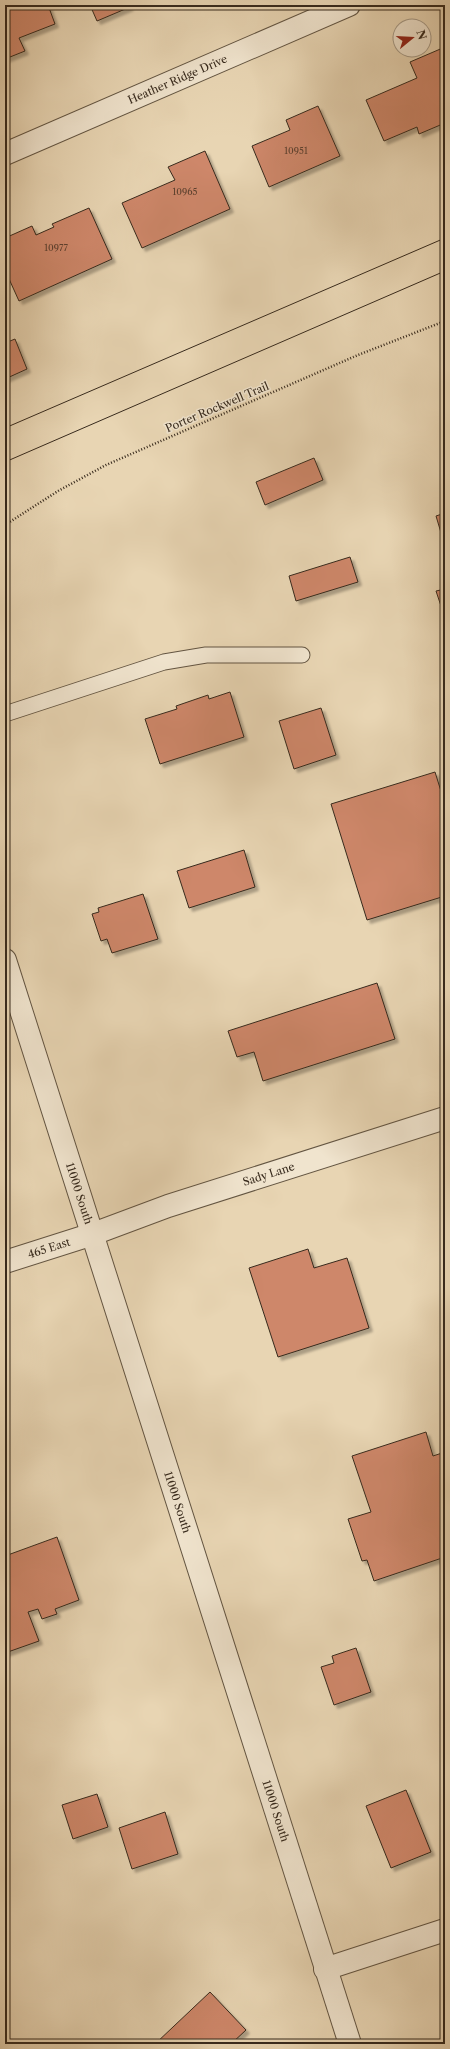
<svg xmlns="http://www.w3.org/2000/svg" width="450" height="2049" font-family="'Libre Caslon Text',serif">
<defs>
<filter id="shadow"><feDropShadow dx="3.5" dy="3.5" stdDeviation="1" flood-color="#0004"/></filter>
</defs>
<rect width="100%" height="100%" fill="#e8d5b3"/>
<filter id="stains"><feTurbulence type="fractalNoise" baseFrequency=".005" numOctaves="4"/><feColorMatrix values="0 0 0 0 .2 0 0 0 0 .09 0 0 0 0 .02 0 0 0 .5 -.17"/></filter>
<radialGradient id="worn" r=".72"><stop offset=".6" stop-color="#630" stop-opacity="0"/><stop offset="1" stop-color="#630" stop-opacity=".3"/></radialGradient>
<!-- building -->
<path fill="#ce876a" stroke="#372a1d" filter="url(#shadow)" d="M5,5H48L55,24L19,38L25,51L5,59Z
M90,5H129L130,7L97,21Z
M445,47V123L419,134L417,127L384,141L366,100L417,78L410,62Z
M318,106L340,156L269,187L252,146L290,130L286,120Z
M205,151L230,209L142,248L122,203L175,180L168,167Z
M89,208L112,259L19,301L5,270V238L32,226L36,235L54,227L52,224Z
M15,339L27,369L5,379V343Z
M314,458L323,480L265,505L256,482Z
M445,513V546L436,516Z
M350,557L358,582L296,601L289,576Z
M445,589V618L436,591Z
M230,692L244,737L160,764L145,719L177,709L176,706L208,695L209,699Z
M321,708L336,755L294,769L279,721Z
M435,772L445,804V896L367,920L331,804Z
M244,850L255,887L189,908L177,871Z
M143,894L158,939L112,953L107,939L101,941L92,914L99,912L98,908Z
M377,983L395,1039L263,1081L254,1052L237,1057L228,1031Z
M308,1249L314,1268L347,1258L369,1328L278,1357L249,1268Z
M426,1432L433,1456L445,1452V1557L374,1581L367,1560L362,1561L348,1519L371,1512L352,1456Z
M57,1537L79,1600L55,1609L57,1614L42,1619L38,1609L28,1612L39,1641L5,1653V1556Z
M356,1648L371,1692L334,1705L321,1667L334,1663L332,1656Z
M406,1790L431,1852L391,1868L366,1806Z
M97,1794L108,1827L73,1839L62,1805Z
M165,1812L178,1854L132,1869L119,1828Z
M210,1992L246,2030L231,2044H155Z"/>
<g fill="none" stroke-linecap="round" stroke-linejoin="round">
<defs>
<path id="service" d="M5,714L164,662L206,655H302"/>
<g id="minor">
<path id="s1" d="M5,154L349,5"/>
<path id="s2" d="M5,1262L93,1234L168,1206L445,1118"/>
<path d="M325,1969L445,1930"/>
</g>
<g id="tertiary">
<path id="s3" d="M5,960L350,2044"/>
</g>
</defs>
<!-- service casing -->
<use href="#service" stroke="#635542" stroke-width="17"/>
<!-- minor casing -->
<use href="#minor" stroke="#635542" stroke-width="24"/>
<!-- tertiary casing -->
<use href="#tertiary" stroke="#635542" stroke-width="24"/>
<!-- path -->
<path stroke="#372a1d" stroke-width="2.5" stroke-dasharray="1 2" stroke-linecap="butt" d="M5,525L58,491L106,465L358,355L445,321"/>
<!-- service -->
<use href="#service" stroke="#f0e4ce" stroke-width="15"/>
<!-- minor -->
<use href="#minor" stroke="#f0e4ce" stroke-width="22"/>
<!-- tertiary -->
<use href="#tertiary" stroke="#f0e4ce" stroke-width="22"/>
<!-- tram -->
<path stroke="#372a1d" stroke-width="1" d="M5,428L445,238
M5,462L445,271"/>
</g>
<g text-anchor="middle" stroke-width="3" stroke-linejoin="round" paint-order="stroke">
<!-- number labels -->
<g font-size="9" fill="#5d4130">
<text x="296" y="154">10951</text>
<text x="185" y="195">10965</text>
<text x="56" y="251">10977</text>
</g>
<!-- street labels -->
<g font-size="11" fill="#372a1d" stroke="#f0e4ce">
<text dy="4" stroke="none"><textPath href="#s1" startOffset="188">Heather Ridge Drive</textPath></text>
<text transform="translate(217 407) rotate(-23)" y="4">Porter Rockwell Trail</text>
<text dy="4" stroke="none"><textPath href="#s2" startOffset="278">Sady Lane</textPath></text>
<text dy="4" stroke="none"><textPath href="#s3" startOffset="245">11000 South</textPath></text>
<text dy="4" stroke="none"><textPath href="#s2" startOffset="46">465 East</textPath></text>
<text dy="4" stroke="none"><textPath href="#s3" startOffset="569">11000 South</textPath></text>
<text dy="4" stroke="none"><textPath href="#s3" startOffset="893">11000 South</textPath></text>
</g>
</g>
<!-- margin -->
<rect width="450" height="2049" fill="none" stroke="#e8d5b3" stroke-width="20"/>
<rect x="6" y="6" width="438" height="2037" fill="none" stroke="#372a1d" stroke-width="2"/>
<rect x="10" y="10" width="430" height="2029" fill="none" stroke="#372a1d"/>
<!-- north arrow -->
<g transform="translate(412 38) rotate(72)"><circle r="19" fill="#f0e4ce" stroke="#a69a87"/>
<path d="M0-3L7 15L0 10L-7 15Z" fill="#8f2418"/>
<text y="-6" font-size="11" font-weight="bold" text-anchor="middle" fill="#372a1d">N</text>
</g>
<rect width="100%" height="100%" filter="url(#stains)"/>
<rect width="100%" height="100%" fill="url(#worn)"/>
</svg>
